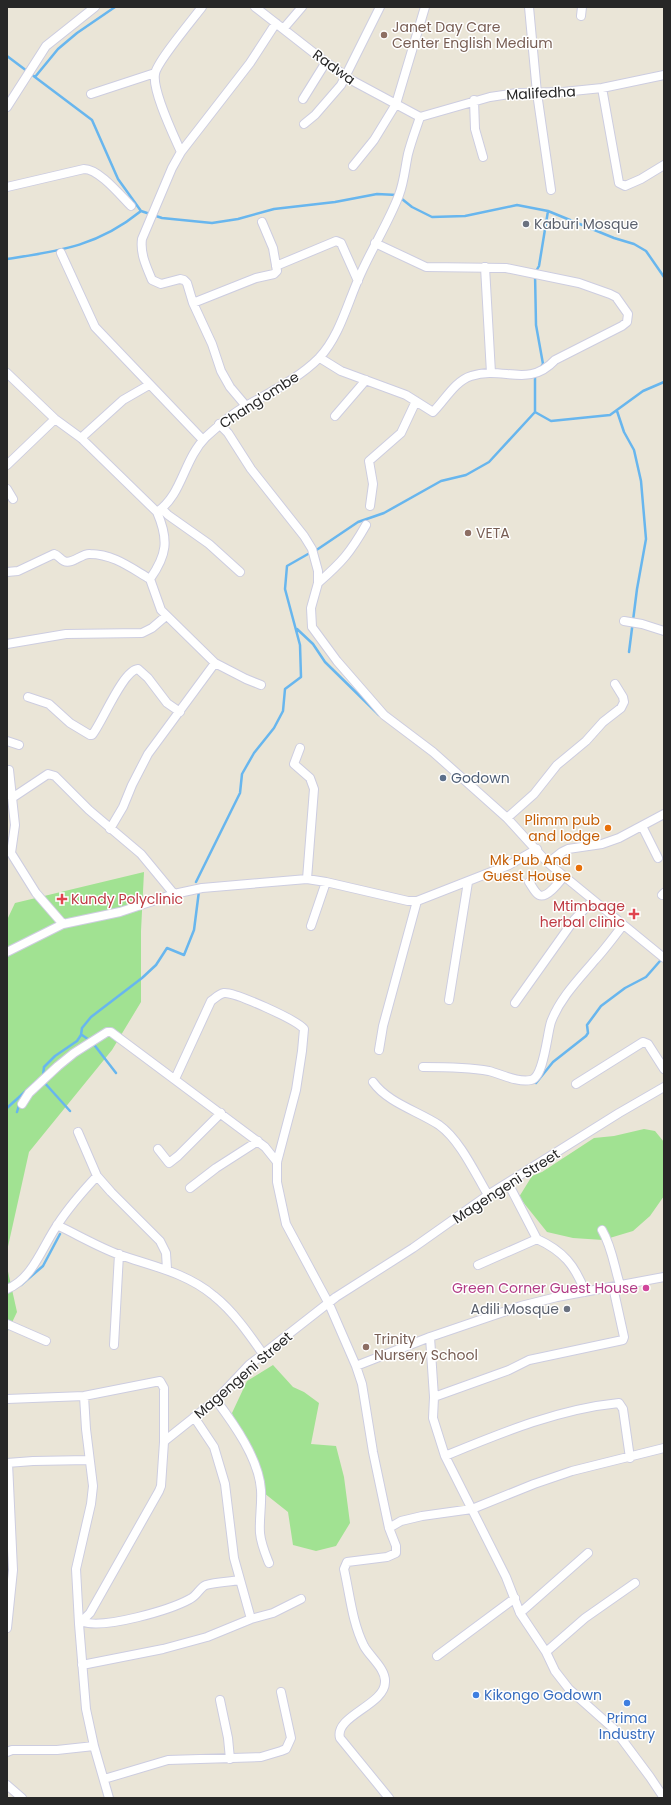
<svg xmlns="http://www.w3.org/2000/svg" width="671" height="1805" font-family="Poppins,sans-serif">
<rect width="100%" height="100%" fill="#eae5d7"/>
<!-- green -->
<path fill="#a1e292" d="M144,872L141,931V1002L112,1050L29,1152L7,1251V920L15,903Z
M644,1129L655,1131L664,1142V1196L650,1216L633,1231L603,1240L573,1238L547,1232L519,1197L532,1176L542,1172L594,1138L614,1136Z
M7,1267L17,1312L7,1333Z
M273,1365L293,1387L304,1392L319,1403L311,1444L336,1446L344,1477L350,1523L336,1546L316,1551L293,1545L288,1512L264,1493L232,1413L247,1381Z"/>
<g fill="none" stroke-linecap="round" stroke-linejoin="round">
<!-- stream -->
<path stroke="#68b6ee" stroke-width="2.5" d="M7,56L92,120L118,179L141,211L162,218L212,223L238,219L274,209L335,202L377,194L397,195L412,207L432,217L465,216L517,205L548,211L614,238L634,244L646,251L664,277
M35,77L58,49L77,33L115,7
M7,259C60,251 98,246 141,211
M540,368L543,364L536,325L535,273L539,266L548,211
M617,411L624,432L634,450L641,481L646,539L637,589L629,652
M535,412L551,421L610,415L643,391L664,382
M315,551L358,522L384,513L441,481L466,475L489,462L535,412V375
M297,629L313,644L325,662L379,715
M196,882L240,793L242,774L254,753L274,728L283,711L285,689L301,677L300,645L285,589L287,566L308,554
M82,1035L92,1042L116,1073
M43,1076L44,1067L55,1056L77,1041L81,1035L82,1028L91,1017L142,978L156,965L167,948L184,955L194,930L199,891H200
M43,1081L70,1111
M536,1083L553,1062L586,1036L588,1033L587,1025L601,1006L625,988L646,977L660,961
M7,1108L38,1080
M17,1112L19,1105
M21,1285L43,1266L60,1234"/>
<defs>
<path id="street" d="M255,7L323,60L353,81L420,117
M529,7L537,93L551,190
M581,16L582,7
M284,28L302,7
M602,88L619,183L625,186L641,179L664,165
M91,94L155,73
M303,99L326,62
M474,100L475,129L483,157
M7,107L46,46L95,7
M420,117L490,97L517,93L563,92L602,88L664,75
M304,124L315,115L341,85L380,7
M181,152C174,136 152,91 155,74C156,63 193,19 202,7
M353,166L374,140L396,104L425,7
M7,187L84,169C99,169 120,195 131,206
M61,253L95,327L203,440
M276,266L336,241L341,243L358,281
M485,267L491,373
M193,303L256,278L274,274L277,271L273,248L262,222
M320,358L341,371L406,395L433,412C445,400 455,381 471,376C503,365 528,389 555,360L622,326L627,322L628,314L616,297L610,294L579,283L506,268L426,267L375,243
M7,373L55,419L81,438L157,512C183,494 183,460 206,437C217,427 228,417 241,409C268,393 297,380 319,358C339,337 347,305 358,280C370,251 388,224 399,195C404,182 405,168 408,154C411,142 416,129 420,117
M246,406L230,387L221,371L212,344L193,303L187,283L184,280L180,279L161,284L152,280C146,266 140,253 142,239L172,168L181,152L250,63L276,23
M335,416L366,380
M219,424L228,433L251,469L304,536L312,549L318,571V583L311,608L312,627L337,661L384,715L433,752L507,818L548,863L664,958
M81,438L123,400L149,385
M7,465L55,419
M7,489L13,499
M370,506L373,484L369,461L401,433L416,401
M162,509L168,515L209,544L240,572
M157,512C169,540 167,555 150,579L161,610L215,663L246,679L261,685
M7,572L18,571L54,554C58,555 60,559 64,561C72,565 82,553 90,554C113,554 131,568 150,579
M318,583C342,562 350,553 366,525
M624,621L642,624L664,631
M7,644L66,634L142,633L152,628L166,616
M28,697L49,704L70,723L90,735H92C102,723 123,670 138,669L148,678L167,703L180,712
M7,741L19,745
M300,748L294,764L310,778L314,789L307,879
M9,770L15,825L11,853
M12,798L48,774L55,776L89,810L141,854L174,894
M507,818L534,794L557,765L586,741L603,722L621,708L624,702L623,697L615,684
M642,826L658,858
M110,829L123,807L132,785L148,754L215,663
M7,850L11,853L36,893L63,924
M548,863L562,852L568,849L602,844L619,838L664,814
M529,882C532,886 535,893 539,895C547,899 560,881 564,876
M662,895L664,893
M311,926L326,882
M7,952L63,924L120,912L174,894L202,888L307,879L326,882L408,901H417L509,865L537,849
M449,1000L468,882
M515,1003L574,920L593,900
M379,1050L383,1026L417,901
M423,1067C445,1067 467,1067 489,1071C501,1074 518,1083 531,1080C544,1077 547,1034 551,1022C560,998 579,979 595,960C605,949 614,937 623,925
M175,1079L211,1001C215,998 219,994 224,993C235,992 297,1020 304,1029L302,1051L296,1090L277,1162V1182L286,1224L329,1304L356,1366L362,1384L373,1452L389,1528L396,1546V1553L387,1557L347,1562L344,1569C350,1595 352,1622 364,1646C370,1657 386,1669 385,1682C385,1705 334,1716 340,1738L389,1798
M373,1082C388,1103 418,1111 439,1125C460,1140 475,1173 488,1195
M576,1084L643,1042L648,1044L664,1069
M22,1104L29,1093L58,1066L74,1053L107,1032H111L265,1147L277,1162
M78,1132L97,1176L111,1192L160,1241L166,1253L167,1269
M158,1149L169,1163L178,1156L221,1113
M508,1183L537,1239
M190,1188L216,1168L258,1141
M57,1225C78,1235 98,1247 120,1255C152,1266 187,1273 214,1296C233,1311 249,1334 263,1354
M602,1230C612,1247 614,1266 620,1285
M478,1265L537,1239C563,1251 575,1265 585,1292
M7,1289C33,1279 43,1245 58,1224C69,1207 83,1191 97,1176
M7,1324L46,1341
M430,1337L434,1397L433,1418L445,1456L506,1577L520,1613L546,1652L555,1671L569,1689L615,1730L650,1777L664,1798
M114,1345L119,1254
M356,1366L430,1337L521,1306L557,1297L664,1277
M434,1397L509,1370L529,1360L623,1340L624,1337L613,1287
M7,1399L84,1396L160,1381L164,1388V1442
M216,1400C234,1424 259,1459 261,1490C262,1504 259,1519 260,1533C261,1544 265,1553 269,1563
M194,1417L214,1447L225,1484L234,1558L251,1619
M445,1456C501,1433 558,1409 619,1403L623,1409L630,1458
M7,1463L33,1461L89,1460
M389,1528L401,1521L422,1516L472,1509L534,1484L572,1471L664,1448
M520,1613L588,1553
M83,1622C105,1629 170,1610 190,1599C197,1596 200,1587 206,1585C217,1582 229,1582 240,1580
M79,1624L76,1569L91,1504L93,1486L86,1429L84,1396
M7,1628L13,1570L8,1463
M546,1652L585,1618L635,1583
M437,1656L515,1598
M82,1665L163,1649L207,1637L251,1619L273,1613L301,1599
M220,1700L228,1738L230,1759
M7,1752L12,1750H57L94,1746
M104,1779L168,1760L261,1757L281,1751L286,1749L291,1738L281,1692
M7,1785L22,1798
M109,1798L94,1746L86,1709L79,1624L90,1613L159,1491L161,1486L164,1442L167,1439L216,1400L249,1365L336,1297L413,1248L488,1195L619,1113L664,1087"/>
</defs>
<!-- street casing -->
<use href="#street" stroke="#cdcde0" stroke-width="10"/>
<!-- street -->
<use href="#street" stroke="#fff" stroke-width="8"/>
</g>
<!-- markers -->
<g fill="#8d6e63" stroke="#fff" stroke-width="1.5">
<circle cx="384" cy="35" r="4"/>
<circle cx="468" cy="533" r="4"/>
<circle cx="366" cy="1347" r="4"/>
</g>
<g fill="#6b7280" stroke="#fff" stroke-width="1.5">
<circle cx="526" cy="224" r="4"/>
<circle cx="567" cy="1309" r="4"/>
</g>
<circle fill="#5c6f8a" stroke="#fff" stroke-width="1.5" cx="443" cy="778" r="4"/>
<g fill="#e8710a" stroke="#fff" stroke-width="1.5">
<circle cx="608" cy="828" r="4"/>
<circle cx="579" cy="868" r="4"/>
</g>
<g fill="#e0444e" stroke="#fff" stroke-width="1.5">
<path d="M60 893h4v4h4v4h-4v4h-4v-4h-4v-4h4z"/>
<path d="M632 908h4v4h4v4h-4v4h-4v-4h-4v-4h4z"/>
</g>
<circle fill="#d1479c" stroke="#fff" stroke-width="1.5" cx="646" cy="1288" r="4"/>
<g fill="#3f7fe0" stroke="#fff" stroke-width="1.5">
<circle cx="476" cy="1695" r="4"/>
<circle cx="627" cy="1703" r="4"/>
</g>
<g text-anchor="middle" stroke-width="3" stroke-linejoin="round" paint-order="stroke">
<!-- education labels -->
<g font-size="14" fill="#785e54" stroke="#fff" text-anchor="start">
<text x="392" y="32">Janet Day Care<tspan x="392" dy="16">Center English Medium</tspan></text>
<text x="476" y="538">VETA</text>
<text x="374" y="1344">Trinity<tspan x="374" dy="16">Nursery School</tspan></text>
</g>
<!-- street labels -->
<g font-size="14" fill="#272727" stroke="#fff">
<text transform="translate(334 67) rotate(36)" y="5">Radwa</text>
<text transform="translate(541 93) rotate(-3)" y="5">Malifedha</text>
<text transform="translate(259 400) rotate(-33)" y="5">Chang'ombe</text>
<text transform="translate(506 1186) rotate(-33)" y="5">Magengeni Street</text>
<text transform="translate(243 1375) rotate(-41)" y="5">Magengeni Street</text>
</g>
<!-- worship labels -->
<g font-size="14" fill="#5b616d" stroke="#fff" text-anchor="start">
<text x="534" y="229">Kaburi Mosque</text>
<text x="559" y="1314" text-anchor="end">Adili Mosque</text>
</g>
<!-- service labels -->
<g font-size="14" fill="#4e5e75" stroke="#fff" text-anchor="start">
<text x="451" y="783">Godown</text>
</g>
<!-- food labels -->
<g font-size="14" fill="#c56008" stroke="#fff" text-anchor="end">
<text x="600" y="825">Plimm pub<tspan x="600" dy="16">and lodge</tspan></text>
<text x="571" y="865">Mk Pub And<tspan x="571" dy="16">Guest House</tspan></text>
</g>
<!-- health labels -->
<g font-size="14" fill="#be3a42" stroke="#fff" text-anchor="start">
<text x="71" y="904">Kundy Polyclinic</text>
<text x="625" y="911" text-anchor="end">Mtimbage<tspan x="625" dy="16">herbal clinic</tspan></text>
</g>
<!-- hotel labels -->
<g font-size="14" fill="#b23c85" stroke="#fff" text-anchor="end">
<text x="638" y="1293">Green Corner Guest House</text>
</g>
<!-- shop labels -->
<g font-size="14" fill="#366cbe" stroke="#fff" text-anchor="start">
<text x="484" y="1700">Kikongo Godown</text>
<text x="627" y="1723" text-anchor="middle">Prima<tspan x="627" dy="16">Industry</tspan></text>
</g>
</g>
<!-- border -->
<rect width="671" height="1805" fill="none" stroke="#272727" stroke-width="16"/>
</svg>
